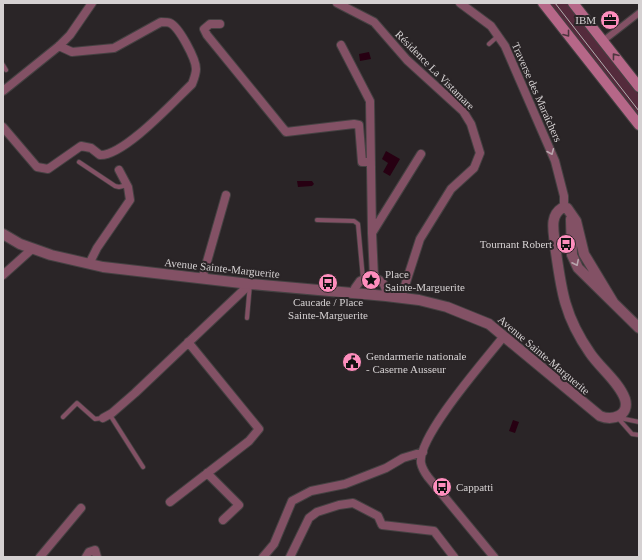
<svg xmlns="http://www.w3.org/2000/svg" width="642" height="560" font-family="'Times New Roman',serif">
<rect width="100%" height="100%" fill="#2a2527"/>
<!-- green -->
<path fill="#542b3c" d="M548,3H567L639,95V119Z"/>
<!-- water -->
<path fill="#270012" d="M369,52L371,59L360,61L359,54Z
M386,151L400,159L390,176L383,172L388,163L382,159Z
M297,181H312L314,184L312,186L298,187Z
M513,420L519,422L515,433L509,431Z"/>
<g fill="none" stroke-linecap="round" stroke-linejoin="round">
<defs>
<path id="service" d="M489,44L498,36
M3,65L6,70
M79,162L115,186L119,187L127,185
M317,220L354,221L358,224L363,279
M247,318L250,284
M110,415L143,467
M63,417L77,403L95,419L103,418
M618,418L632,434L639,435
M620,418L639,422"/>
<path id="pedestrian" d="M603,41L639,13"/>
<path id="minor" d="M337,3L374,22L407,60L463,111L471,124L480,153L474,168L451,189L420,239L401,298
M460,3L491,26L505,46L555,161L564,196V207
M220,24H210L204,29L207,35L286,132L354,124L359,125L362,162H371
M341,45L370,101L372,233
M3,91L59,46L70,35L92,3
M3,127L37,167L48,169L81,146L91,148L100,155C124,156 174,101 192,84C194,79 196,74 196,69C196,59 179,27 170,23C168,22 164,22 161,22L114,48L72,52L59,46
M89,264L97,248L130,200L128,187L119,170
M3,275L32,249
M374,277L372,233L421,154
M202,279L226,195
M354,293L355,288L360,281C374,274 387,279 386,296
M103,418L112,413L135,393L250,284
M207,473L239,505L223,520
M170,502L249,441L259,429L188,342
M40,557L81,508
M86,557L89,552L95,550L97,557
M263,557L274,544L292,501L311,491L345,484L386,468L403,458L423,452
M290,557L309,518L317,512L339,505L353,503L378,516L382,525L434,531L454,557
M494,557L428,477C425,473 422,468 421,463C417,437 486,359 504,336"/>
<path id="tertiary" d="M571,219L572,255L578,268L639,328
M3,234L20,244L51,255L103,267L250,284L386,296L419,300L447,307L489,324L600,416C612,421 630,416 625,399C619,382 600,368 590,353C564,316 561,289 555,245C554,232 549,216 562,208H567L576,221L584,254L613,302"/>
<path id="secondary" d="M543,3L639,125
M573,3L639,87"/>
</defs>
<!-- service casing -->
<use href="#service" stroke="#454142" stroke-width="5.5"/>
<!-- pedestrian casing -->
<use href="#pedestrian" stroke="#454142" stroke-width="8"/>
<!-- minor casing -->
<use href="#minor" stroke="#454142" stroke-width="10"/>
<!-- tertiary casing -->
<use href="#tertiary" stroke="#454142" stroke-width="12"/>
<!-- secondary casing -->
<use href="#secondary" stroke="#454142" stroke-width="12"/>
<!-- service -->
<use href="#service" stroke="#835165" stroke-width="4"/>
<!-- pedestrian -->
<use href="#pedestrian" stroke="#835165" stroke-width="6"/>
<!-- minor -->
<use href="#minor" stroke="#835165" stroke-width="8"/>
<!-- tertiary -->
<use href="#tertiary" stroke="#835165" stroke-width="10"/>
<!-- secondary -->
<use href="#secondary" stroke="#b66788" stroke-width="10"/>
<!-- tram -->
<path stroke="#b2aeaf" stroke-width="1" d="M555,3L639,111"/>
</g>
<!-- one-way arrows -->
<defs><path id="oneway-chevron" d="M-2-3.5L2.5 0L-2 3.5" fill="none" stroke-width="1.6" stroke-linecap="round" stroke-linejoin="round"/></defs>
<g stroke="#4d363f">
<use href="#oneway-chevron" transform="translate(567 34) rotate(52)"/>
<use href="#oneway-chevron" transform="translate(615 56) rotate(-128)"/>
</g>
<g stroke="#b8a4ac">
<use href="#oneway-chevron" transform="translate(551 152) rotate(67)"/>
<use href="#oneway-chevron" transform="translate(576 263) rotate(64)"/>
</g>
<!-- icons -->
<defs>
<symbol id="office-disc" viewBox="-11 -11 22 22"><circle r="9.5" fill="#fe8ebd" stroke="#2a2527"/><path d="M-6-3h4V-5.5h4V-3h4V5H-6ZM-1-4.5V-3h2v-1.5ZM-6 0V1H6V0Z" fill="#111"/></symbol>
<symbol id="bus-disc" viewBox="-11 -11 22 22"><circle r="9.5" fill="#fe8ebd" stroke="#2a2527"/><path d="M-5-6H5V4H4V6H2V4H-2V6H-4V4H-5ZM-3.5-4V0h7V-4ZM-3.5 1.2v1.5H-2V1.2ZM2 1.2v1.5H3.5V1.2Z" fill="#111"/></symbol>
<symbol id="sight-disc" viewBox="-11 -11 22 22"><circle r="9.5" fill="#fe8ebd" stroke="#2a2527"/><path d="M0-6L1.8-2.2L6-1.7L2.9 1.2L3.7 5.4L0 3.3L-3.7 5.4L-2.9 1.2L-6-1.7L-1.8-2.2Z" fill="#111"/></symbol>
<symbol id="civic-disc" viewBox="-11 -11 22 22"><circle r="9.5" fill="#fe8ebd" stroke="#2a2527"/><path d="M-.6-6.5H3V-4.5H.6V-3L4-1V1h2V6H-6V1h2V-1L-.6-3ZM-1.2 2.5V6h2.4V2.5Z" fill="#111"/></symbol>
</defs>
<g fill-rule="evenodd">
<use href="#office-disc" x="599" y="9" width="22" height="22"/>
<use href="#bus-disc" x="555" y="233" width="22" height="22"/>
<use href="#sight-disc" x="360" y="269" width="22" height="22"/>
<use href="#bus-disc" x="317" y="272" width="22" height="22"/>
<use href="#civic-disc" x="341" y="351" width="22" height="22"/>
<use href="#bus-disc" x="431" y="476" width="22" height="22"/>
</g>
<g text-anchor="middle" stroke-width="4" stroke-linejoin="round" paint-order="stroke">
<!-- poi labels -->
<g font-size="11" fill="#d5d1d2" stroke="#2a2527" text-anchor="start">
<text x="596" y="24" text-anchor="end">IBM</text>
<text x="552" y="248" text-anchor="end">Tournant Robert</text>
<text x="385" y="278">Place<tspan x="385" dy="13">Sainte-Marguerite</tspan></text>
<text x="328" y="306" text-anchor="middle">Caucade / Place<tspan x="328" dy="13">Sainte-Marguerite</tspan></text>
<text x="366" y="360">Gendarmerie nationale<tspan x="366" dy="13">- Caserne Ausseur</tspan></text>
<text x="456" y="491">Cappatti</text>
</g>
<!-- street labels -->
<g font-size="11" fill="#d5d1d2" stroke="#2a2527">
<text transform="translate(435 70) rotate(45)" y="4">Résidence La Vistamare</text>
<text transform="translate(537 92) rotate(66)" y="4">Traverse des Maraîchers</text>
<text transform="translate(222 268) rotate(6)" y="4">Avenue Sainte-Marguerite</text>
<text transform="translate(544 355) rotate(40)" y="4">Avenue Sainte-Marguerite</text>
</g>
</g>
<!-- border -->
<rect width="642" height="560" fill="none" stroke="#d5d1d2" stroke-width="8"/>
</svg>
